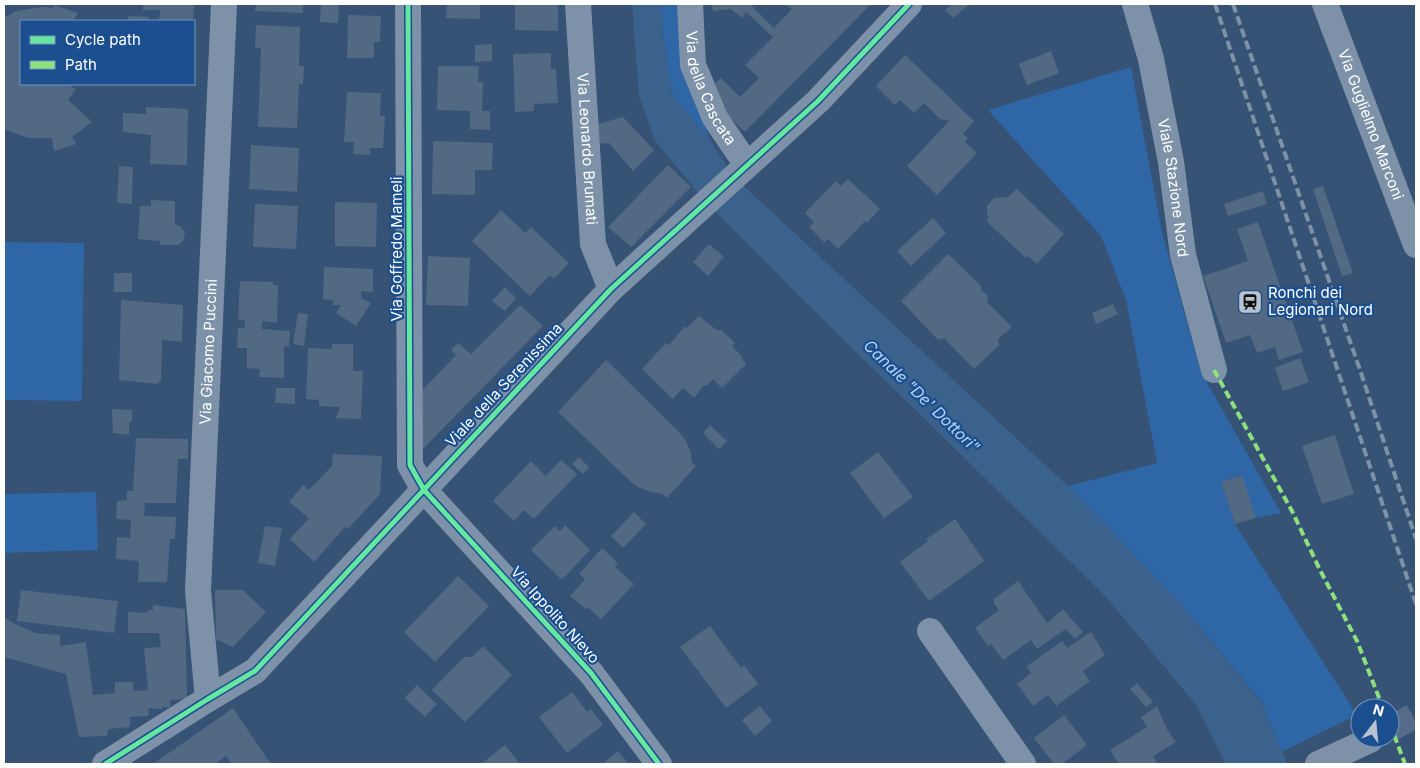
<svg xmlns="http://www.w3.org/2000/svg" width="1420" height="768" font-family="Inter,sans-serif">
<rect width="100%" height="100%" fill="#365274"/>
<!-- green -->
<path fill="#2f66a5" d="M661,4H683L686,63L710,140L672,94L663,33Z
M1131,67L1162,232L1201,372L1281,513L1256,518L1241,475L1221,482L1235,524L1357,715L1282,752L1262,702L1177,600L1068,486L1157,463L1126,300L1101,236L988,110Z
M4,242L84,243L82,401L4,400Z
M96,492L98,550L4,553V494Z"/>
<!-- water -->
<path fill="#3b618d" d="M632,4H661L663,33L672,94L710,140L734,177L1068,486L1177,600L1262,703L1287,764H1226L1197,706L1106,597L799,296L706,202L655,141L639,96Z"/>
<!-- building -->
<path fill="#526984" d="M143,4H194L193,21H159L160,10H143Z
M256,4H303V13L255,11Z
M321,4H339L338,23L320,22Z
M447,4H480V19L446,18Z
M515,4H558V31L515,30Z
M712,4H750L774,28L792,9L785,4H871L745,132L729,117L712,86L721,78L740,97L759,78L745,65L773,37L746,12L742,18L731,9L713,11Z
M952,4H970L953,18L945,10Z
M54,5L78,13L73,21H21V84H72L71,87L76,89L68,100L92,122L72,137L76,144L54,151L52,138H28L4,129V18L16,11L42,7L53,8Z
M348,15L381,16L380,42H374V58H347Z
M128,16L149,17V21H128Z
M256,25L300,27L299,66H304L303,85L299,84L297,128L258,127L261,48H255Z
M492,44V61L475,62V45Z
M1051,51L1059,73L1027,85L1019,64Z
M551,53V69H556L558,103L534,104V111L515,112L513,54Z
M905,55L974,121L963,134L968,138L965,142L977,153L937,195L907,166L949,121L940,119L924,103L914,113L900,100L895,105L876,86Z
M438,66H479L478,82H483L482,111H490V130L470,129V111L437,110Z
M347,92L381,93L380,116H385L383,148H370V155L353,154L354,142H344Z
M146,107L188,109L187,165L150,164L151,135L123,132V113L146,114Z
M623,117L654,150L633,171L609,143L596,144L594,125Z
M433,141L493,143L492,170H475V195L432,194Z
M251,145L299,148L297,192L249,189Z
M668,165L691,187L631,247L608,227Z
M119,166L133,167L132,204L117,203Z
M848,179L880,209L867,223L865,221L838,249L828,239L824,242L809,227L814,222L805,213L836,181L841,186Z
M1323,186L1353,273L1342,276L1313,189Z
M1017,189L1064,234L1037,264L1028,256L1026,258L986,221L989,217L987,215V206L994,198L1008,197Z
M1263,191L1267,204L1228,216L1224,204Z
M151,200L175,201V224L180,226L185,232L183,241L178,245H160V241L138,239L140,206H151Z
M335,202L377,203L376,247L335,246Z
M255,204L298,206L296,249L253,247Z
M501,210L525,233L531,227L569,263L554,279L550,275L530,296L472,241Z
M933,218L946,233L911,266L897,251Z
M1258,222L1303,352L1279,360L1275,347L1257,353L1250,335L1226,343L1203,276L1248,261L1237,229Z
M709,244L724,257L708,276L693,262Z
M948,254L981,286V290L988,296L987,302L1012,327L998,339L999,345L974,369L944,338L938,340L901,301Z
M428,256L470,258L468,306L426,305Z
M324,267L373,269V292L361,291V298L371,303L356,326L336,313L341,305H333V300L323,299Z
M114,273H132V292H114Z
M240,281L273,282V285H278L277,323L262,321V329L290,331L289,347L284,346V378L259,377L260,369L247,368V348H237L238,328H245V321L238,319Z
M505,287L516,298L505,311L492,301Z
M121,300L183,305L182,342L162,340L161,381L157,384L119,380Z
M1113,304L1118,314L1096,324L1092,313Z
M520,305L543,326L424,448L412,443L414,399L456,355L451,350L458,343L471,354Z
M298,313L308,314L304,346L293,344Z
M699,316L718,331L720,329L735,343L732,346L742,356L741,357L746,364L722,388L713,379L707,386L704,385L694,398L683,388L673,399L642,369L666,343L669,345L685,326L687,328Z
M332,344H353V371H363L361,419L336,418L340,407L319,406V400L306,399L308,348L332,349Z
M1300,358L1309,382L1283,391L1275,368Z
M606,360L678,431L686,441L691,453L692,463L696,466L667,498L662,494L650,492L638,487L630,481L558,412Z
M276,388H295V404L275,403Z
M112,409L132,410V422H129V435L113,433Z
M710,425L727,441L719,449L703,433Z
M1335,435L1354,494L1322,504L1302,446Z
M136,438L188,439V459H178L176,503H145L144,516L176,517L175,539H170L167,582H138L139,561L116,559L117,537L130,538L131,520L116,519L117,501L127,500V491H133Z
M878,452L913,497L884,518L850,473Z
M333,454L382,456L380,494L348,529L345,527L314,562L290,539L309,518L289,502L303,485L309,490L332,466Z
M579,457L589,467L583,474L572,464Z
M561,460L577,474L534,519L524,510L514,521L493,501L531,461L546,476Z
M1242,475L1256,518L1235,524L1221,482Z
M634,512L646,524L623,548L611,536Z
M955,519L984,561L929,601L900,562L928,541L926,539Z
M565,525L590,550L562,580L531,550L555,526L560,531Z
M265,526L282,528L275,566L258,563Z
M602,548L618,563L615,567L634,584L601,619L588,607L586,609L570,596L585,579L579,574Z
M458,576L489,606L435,662L404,632Z
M1018,581L1047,623L1063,609L1083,632L1075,639L1066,629L1037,649L1031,640L1003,660L991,644L988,646L975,628L999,610L994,604V599Z
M21,590L118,601L114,633L17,621Z
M215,590H243L266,612L233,647L216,639Z
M153,605L185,609L187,699L170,700V707H162V709L149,708L148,716L130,717V727L108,729L107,736L79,737L66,674L4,657V617L11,622L35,633L60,635V646L86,642L93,695L115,693V682H133L134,691L148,690L144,648L161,647L159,633H128V612L148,613L147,610H153Z
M710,626L741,668L744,665L758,684L726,708L680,647Z
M1091,632L1105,655L1083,671L1090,681L1056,706L1048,695L1033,706L1017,684L1031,673L1027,666L1062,641L1067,648Z
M483,646L512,675L465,722L432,690L464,657H472Z
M1137,683L1153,702L1146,707L1130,689Z
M417,685L437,704L425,717L404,698Z
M572,692L587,712L591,709L603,725L567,753L539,717Z
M760,706L772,721L755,736L742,720Z
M1157,706L1167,729L1176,742L1153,756L1158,764H1119L1110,750L1147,727L1141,717Z
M233,708L271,764H232L226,756L215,764H153Z
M1064,715L1087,745L1062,764H1054L1034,738Z
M505,745L520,764H481Z
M618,751L629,764H602Z"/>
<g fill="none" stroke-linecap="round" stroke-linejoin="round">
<!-- minor-tunnel -->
<path stroke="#546c89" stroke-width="26" stroke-dasharray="26 13" stroke-linecap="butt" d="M1390,729L1416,715"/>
<!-- minor -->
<g stroke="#7d92a8" stroke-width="26">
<path d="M408,4L410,465L424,490L591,673L659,764"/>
<path id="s1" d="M578,4L593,244L611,289"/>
<path id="s2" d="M690,4L693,65L715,118L747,165"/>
<path id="s3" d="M1135,4L1151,59L1171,162L1183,255L1214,370"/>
<path id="s4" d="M1325,4L1416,245"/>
<path d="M930,631L1023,764"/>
<path id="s5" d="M208,699L198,591L224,4"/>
<path d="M105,764L208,699L255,671L611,289L818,101L909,4"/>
<path d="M1318,764L1370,740"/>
</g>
<!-- rail -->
<path stroke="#7e92a7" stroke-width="4" stroke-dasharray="9 4" stroke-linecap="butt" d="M1215,4L1416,604
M1233,4L1360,370L1416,539"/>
<!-- quiet -->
<path stroke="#8de07e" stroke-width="4" stroke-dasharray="8 4" stroke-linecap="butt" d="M1214,370L1292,511L1320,570L1357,641L1383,708
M1390,724L1405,764"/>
<defs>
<path id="cycleway" d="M408,4L410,465L424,490L591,673L659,764
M105,764L208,699L255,671L611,289L818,101L909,4"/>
</defs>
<!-- cycleway casing -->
<use href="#cycleway" stroke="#1b4f8f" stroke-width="8"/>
<!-- cycleway -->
<use href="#cycleway" stroke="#66e7a1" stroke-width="5"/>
</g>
<!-- icons -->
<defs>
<symbol id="station-square" viewBox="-11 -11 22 22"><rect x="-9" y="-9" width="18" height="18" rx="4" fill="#b9c2ce" stroke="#1b4f8f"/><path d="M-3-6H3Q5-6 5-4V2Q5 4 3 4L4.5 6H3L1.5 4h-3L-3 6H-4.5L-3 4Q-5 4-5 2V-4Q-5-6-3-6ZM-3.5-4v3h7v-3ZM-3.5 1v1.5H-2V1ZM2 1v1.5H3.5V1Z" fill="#111"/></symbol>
</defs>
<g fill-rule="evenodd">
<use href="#station-square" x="1236" y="288" width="28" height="28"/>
</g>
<g text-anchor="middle" stroke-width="4.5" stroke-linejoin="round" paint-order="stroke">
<!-- street labels -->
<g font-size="15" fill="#fff" stroke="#1b4f8f">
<text dy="5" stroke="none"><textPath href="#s2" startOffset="88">Via della Cascata</textPath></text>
<text dy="5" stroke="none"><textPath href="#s4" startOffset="129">Via Guglielmo Marconi</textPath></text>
<text dy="5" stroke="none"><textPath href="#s1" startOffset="145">Via Leonardo Brumati</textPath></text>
<text dy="5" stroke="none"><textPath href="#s3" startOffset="188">Viale Stazione Nord</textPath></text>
<text transform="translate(397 249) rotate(-90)" y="5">Via Goffredo Mameli</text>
<text dy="5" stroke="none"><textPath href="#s5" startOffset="348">Via Giacomo Puccini</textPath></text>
<text transform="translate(504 385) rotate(-47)" y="5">Viale della Serenissima</text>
<text transform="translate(555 615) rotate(48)" y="5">Via Ippolito Nievo</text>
</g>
<!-- poi labels -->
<g font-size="15" fill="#fff" stroke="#1b4f8f" text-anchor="start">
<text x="1268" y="298">Ronchi dei<tspan x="1268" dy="17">Legionari Nord</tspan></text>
</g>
<!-- water labels -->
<g font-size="16" font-style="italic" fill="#b5d3f5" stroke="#1b4f8f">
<text transform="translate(922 396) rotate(44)" y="6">Canale "De' Dottori"</text>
</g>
</g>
<!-- border -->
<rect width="1420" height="768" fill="none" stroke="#ffffff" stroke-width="10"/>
<!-- legend -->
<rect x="20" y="20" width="175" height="65" fill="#1b4f8f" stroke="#7695bc"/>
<rect x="30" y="36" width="25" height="8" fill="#66e7a1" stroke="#7695bc"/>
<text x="65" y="45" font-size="15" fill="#ffffff">Cycle path</text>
<rect x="30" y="61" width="25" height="8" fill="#8de07e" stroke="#7695bc"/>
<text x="65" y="70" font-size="15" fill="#ffffff">Path</text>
<!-- north arrow -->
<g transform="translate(1375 723) rotate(16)"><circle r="24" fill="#1b4f8f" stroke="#7695bc"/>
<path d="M0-4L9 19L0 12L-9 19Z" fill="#b9c2ce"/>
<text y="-8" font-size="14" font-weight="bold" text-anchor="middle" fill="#ffffff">N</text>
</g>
</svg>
